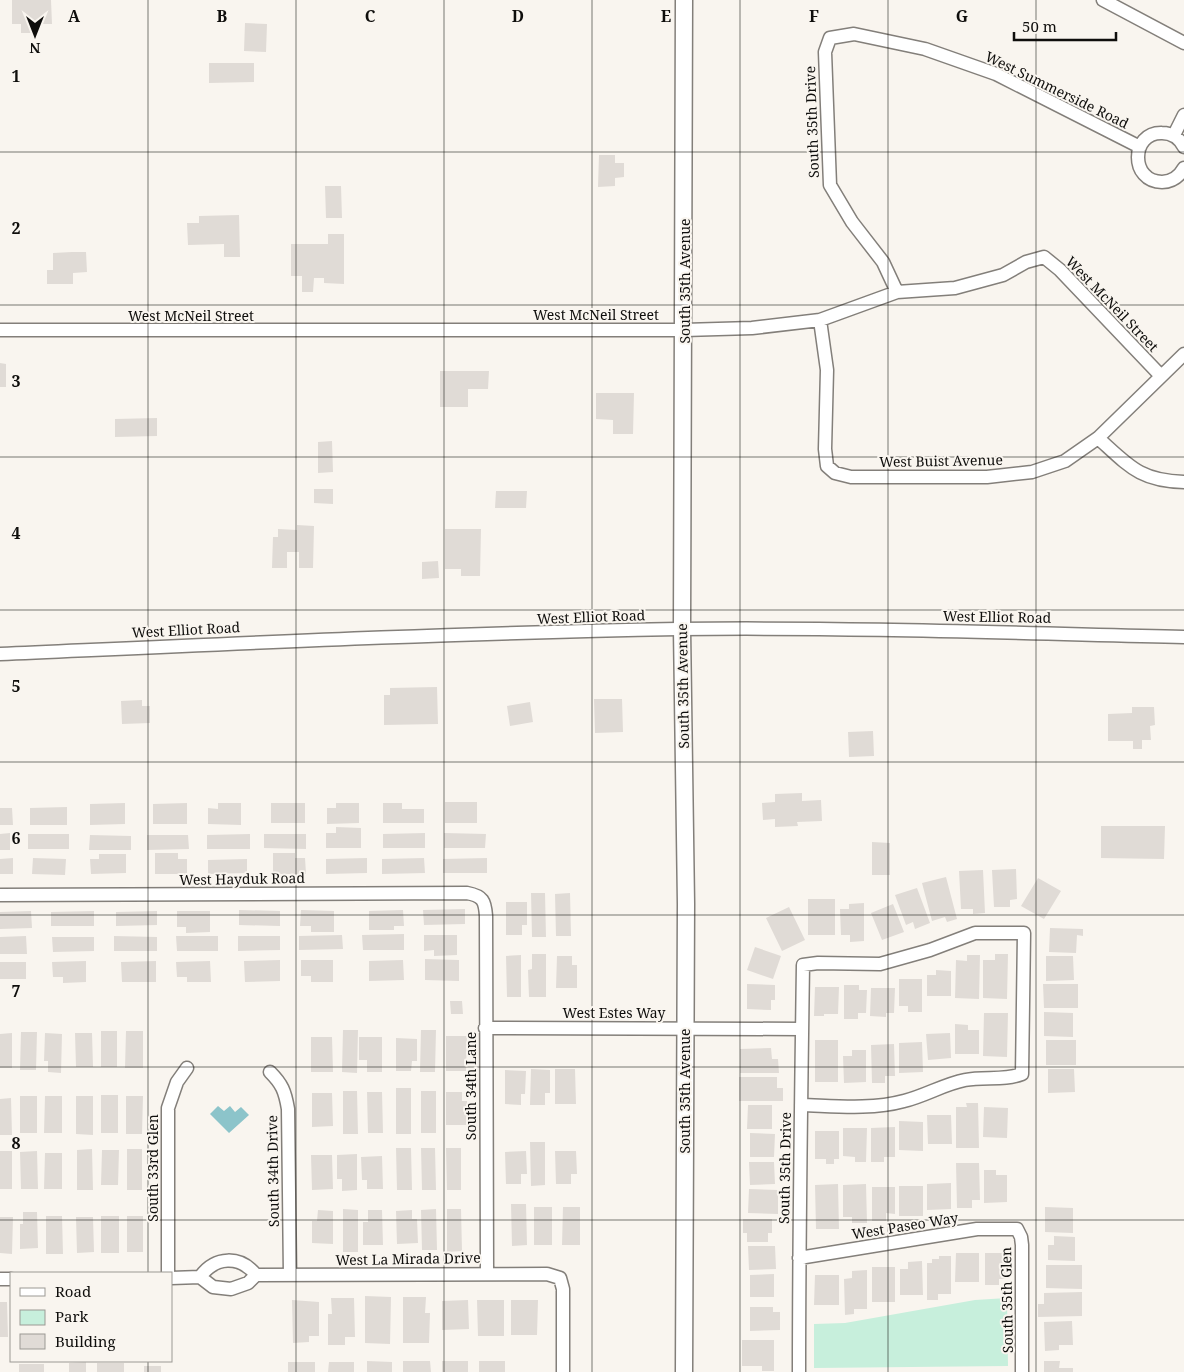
<svg xmlns="http://www.w3.org/2000/svg" width="1184" height="1372" font-family="'Noto Serif',serif">
<rect width="100%" height="100%" fill="#f9f5ef"/>
<!-- green -->
<path fill="#c7efdc" d="M1007,1298L1008,1366L814,1368V1324L845,1323L975,1300Z"/>
<!-- water -->
<path fill="#8cc4ca" d="M218,1106L224,1111L230,1106L235,1112L241,1107L249,1115L229,1133L210,1114Z"/>
<!-- building -->
<path fill="#e0dbd6" d="M12,0H51L52,24H39V33H21V24H12Z
M245,23L267,24L266,52L244,51Z
M209,63H254V82L209,83Z
M599,155H615V163H624V177L615,178V186L598,187Z
M325,186H341L342,218H326Z
M239,215L240,257H224V244L188,245L187,223H199V216Z
M328,234H344V284L324,283V278H314L313,292H302V276H291V244H328Z
M72,252H86L87,272L73,273V284H47V270H53V253Z
M0,363L6,364V387H0Z
M440,371H489L488,389H468V407H440Z
M596,393H634L633,434H613V420L596,419Z
M157,418V436L115,437V419Z
M332,441L333,472L318,473V442Z
M314,489H333V504L314,503Z
M496,491H527L526,508H495Z
M297,525L314,526L313,568H299V552H287V568H272L273,537H278V529L297,530Z
M445,529H481L480,576H461V569H445Z
M438,561L439,578L422,579V562Z
M437,687L438,724L384,725V695H390V688Z
M594,699H622L623,732L595,733Z
M142,700V706H150V723L122,724L121,701Z
M530,702L533,722L510,726L507,706Z
M1132,707H1154L1155,725L1150,726L1151,740H1142V749H1133V741H1108V714L1132,713Z
M873,731L874,756L849,757L848,732Z
M802,793V801L821,800L822,821L797,822L798,826L775,827V819L763,820L762,803L775,802V794Z
M445,802H477V823H445Z
M125,803V824L90,825V804Z
M187,803V824H153V804Z
M218,803H241V825L208,824V808L218,809Z
M271,803H305V823H271Z
M336,803H359V823L327,824V808H336Z
M383,803H402V809H424V823H383Z
M67,807V825H30V808Z
M0,808H12L13,825H0Z
M1101,826H1165L1164,859L1101,858Z
M336,827L361,828V848H326V833H336Z
M10,833V850H0V834Z
M425,833V848H383V834Z
M444,833L486,834L485,848H444Z
M28,834H69V849H28Z
M250,834V849H207V835Z
M264,834H306V849L264,848Z
M90,835L131,836V850H89Z
M147,835H188L189,849L147,850Z
M872,842L890,843V875H872Z
M155,853H178V859H187V874H155Z
M273,853H295V858H305L306,874H273Z
M99,854H126V873L91,874L90,859H99Z
M13,858V874H0V859Z
M33,858L66,859L65,875L32,874Z
M367,858V873L326,874V859Z
M424,858L425,873L382,874V859Z
M487,858V873H443V859Z
M247,859V873L208,874V860Z
M1016,869L1017,899L1010,900V907H994L992,870Z
M983,870L985,913L973,914V909H961L959,871Z
M946,877L957,919L947,922L945,917L932,921L922,883Z
M1038,878L1061,891L1044,919L1021,906Z
M917,888L930,923L915,929L913,922L906,925L895,895Z
M531,893H545L546,937H532Z
M570,893L571,936H556L555,894Z
M808,899H835V935H808Z
M506,902H527V925H522V935H506Z
M864,903V941L850,942V935H841L840,909H849V904Z
M893,904L904,932L882,940L871,913Z
M789,907L805,940L782,951L766,918Z
M465,909V924L424,925L423,910Z
M239,910L280,911V926L239,925Z
M301,910L334,911V932H311V926H300Z
M403,910L404,926H394V930H369V911Z
M31,911L32,928L0,929V912Z
M94,911V926H51V912Z
M157,911V925L116,926V912Z
M177,911H210V932L186,933V927H177Z
M1050,928L1083,929V936L1077,935L1076,953L1049,952Z
M404,934V950H363L362,935Z
M342,935L343,949L299,950V936Z
M424,935H457V955L434,956V950L424,951Z
M26,936L27,954H0V937Z
M114,936L157,937V951H114Z
M176,936H218V951H177Z
M238,936H280V950L238,951Z
M52,937H94V951L53,952Z
M755,947L781,956L773,979L747,970Z
M532,954H546V997H529L528,970L532,969Z
M995,954H1008L1007,999L983,998V960H995Z
M521,955V997H507L506,956Z
M967,955H980L979,999L955,998L956,960L967,961Z
M557,956H572V965H577V988H556Z
M1046,956H1073L1074,980L1046,981Z
M425,959L459,960V981L425,980Z
M280,960V981L245,982L244,961Z
M301,960H333V982H311V976H301Z
M403,960L404,980L369,981V961Z
M86,961V982L63,983V977H53L52,962Z
M156,961V982H122L121,962Z
M210,961L211,982H187V977H177L176,962Z
M0,962H26V979H0Z
M936,970L951,971V996H927V975H936Z
M899,979H922V1012H908V1006H899Z
M747,984L775,985V1000H771V1010L747,1009Z
M1043,984H1078V1008H1044Z
M844,985H859V990H867L866,1013H858V1019H844Z
M815,987H839L838,1014H824V1016H814Z
M871,988H895L894,1013H886V1017L870,1016Z
M450,1001H462L463,1014H451Z
M1044,1012L1073,1013V1037L1044,1036Z
M984,1013H1008L1007,1057L983,1056Z
M955,1024L968,1025V1030H979V1054H955Z
M343,1030H358L357,1073L342,1072Z
M421,1030H436L435,1072H420Z
M101,1031H117V1067H101Z
M126,1031H143V1068H125Z
M21,1032H37L36,1070H20Z
M12,1033V1068H0V1034Z
M45,1033L62,1034L61,1073L48,1072V1061H44Z
M75,1033H92L93,1067H76Z
M950,1033L951,1058L928,1060L926,1034Z
M446,1036H467L466,1071H446Z
M311,1037H332L333,1072H311Z
M359,1037H382V1072H367V1060H359Z
M396,1038L417,1039V1061H412L411,1071H396Z
M815,1040H838V1082H815Z
M1046,1040H1076V1065H1046Z
M922,1042L923,1072L899,1073V1043Z
M894,1044L895,1076H885V1083H872L871,1045Z
M771,1048L772,1059H778L779,1073H740V1049Z
M852,1050H866V1082L844,1083L843,1056H852Z
M531,1069L550,1070V1093H545V1105H530Z
M555,1069H575L576,1104H555Z
M1048,1069H1074L1075,1092L1048,1093Z
M505,1070L526,1071L525,1094H521V1105L505,1104Z
M739,1077H777V1088H783V1101H739Z
M396,1088H411V1134H396Z
M343,1091H357L358,1134H343Z
M421,1091H436V1133H421Z
M367,1092H382L383,1133H368Z
M446,1092H462V1101H467V1125H446Z
M312,1093H332L333,1126L312,1127Z
M101,1095H118V1133H101Z
M20,1096H37V1133H20Z
M45,1096H62V1133H44Z
M76,1096H93V1135L76,1134Z
M126,1096H143L142,1134H126Z
M11,1098L12,1135H0V1099Z
M966,1103H978L979,1148H956V1107H967Z
M748,1105H772V1129H747Z
M984,1107L1008,1108L1007,1138L983,1137Z
M927,1115H951L952,1144H928Z
M899,1121L923,1122V1151L899,1150Z
M895,1127V1157H884V1162H871V1128Z
M843,1128H867L866,1162H855V1157L843,1156Z
M815,1131H839V1159H834V1164H826V1159H815Z
M750,1133L775,1134L774,1157H750Z
M530,1142H545V1185L531,1186Z
M396,1148H411L412,1190H397Z
M421,1148H435L436,1190H422Z
M446,1148H461V1190H447Z
M92,1149L93,1190H77V1150Z
M127,1149H142V1190H127Z
M102,1150H119L118,1185H101Z
M0,1151H12V1189H0Z
M37,1151L38,1189H21L20,1152Z
M526,1151L527,1174H521V1184H506L505,1152Z
M555,1151H576L577,1174H571V1184H556Z
M45,1153H62V1189H44Z
M357,1154V1190L342,1191V1179H337V1155Z
M311,1155H332L333,1189L312,1190Z
M382,1156L383,1189H367V1180H362L361,1157Z
M749,1162H774L775,1184L750,1185Z
M956,1163H979L980,1200H972V1208H957Z
M984,1170H996V1175H1007V1202L984,1203Z
M951,1183V1209L927,1210V1184Z
M838,1184L839,1229H816L815,1185Z
M866,1184L867,1223H852V1217H843V1185Z
M899,1186H923V1216H899Z
M872,1187H895V1214L886,1213V1221H872Z
M749,1189L778,1190V1214L748,1213Z
M511,1204H526L527,1245L512,1246Z
M534,1207H552V1245H534Z
M563,1207H580V1245H562Z
M1045,1207L1073,1208V1233L1045,1232Z
M343,1209L358,1210V1252H343Z
M436,1209L437,1250H422L421,1210Z
M447,1209H461L462,1251L447,1252Z
M318,1210L333,1211V1244L312,1243V1221H317Z
M368,1210H382L383,1245H363V1222H368Z
M412,1210V1219H417L418,1243L397,1244L396,1211Z
M23,1212H37L38,1248L20,1249V1224H23Z
M46,1216H62L63,1254H46Z
M101,1216H119V1253H101Z
M127,1216H143V1252H127Z
M0,1217H13L12,1254L0,1253Z
M76,1217H93L94,1252L77,1253Z
M743,1219H772V1233H768V1242H747V1233H743Z
M1054,1236L1075,1237V1261L1048,1260V1245H1054Z
M748,1246H775L776,1269L749,1270Z
M956,1253H979V1282H955Z
M985,1253H1007V1279H999V1285H985Z
M939,1256H951V1294H938V1300H927V1263H932V1259H939Z
M922,1261L923,1295H900V1269H908V1262Z
M1046,1265H1082V1289L1046,1288Z
M872,1267H895V1302H872Z
M867,1270V1309H854V1314L845,1315L844,1279L852,1278V1271Z
M774,1274V1297H750V1275Z
M815,1275H839V1305H814Z
M1082,1292V1316L1038,1317V1304H1044V1293Z
M365,1296L391,1297L390,1344L365,1343Z
M403,1297H426L425,1313H430L429,1343H403Z
M331,1298H354L355,1337H345V1345H328V1314H332Z
M292,1300L319,1302V1336H309V1342L293,1343Z
M468,1300L469,1329L442,1330V1301Z
M477,1300H504V1336H478Z
M511,1300H538L537,1335H511Z
M0,1302H7L8,1337H0Z
M750,1307H773V1312H780V1330L750,1331Z
M1072,1321L1073,1345H1059V1350L1045,1351L1044,1322Z
M742,1340H774V1371H762V1366H742Z
M367,1361L392,1362V1372H367Z
M403,1361H430L431,1372H403Z
M442,1361H468V1372H442Z
M479,1361H505V1372H479Z
M1044,1361H1060L1059,1368H1073V1372H1044Z
M86,1362V1372H69V1363Z
M288,1362H315V1372H288Z
M329,1362H354V1372H328Z
M97,1363H124V1372H97Z
M19,1364H44V1372H19Z
M144,1366H161V1372H144Z"/>
<g fill="none" stroke-linecap="round" stroke-linejoin="round">
<defs>
<path id="minor" d="M1103,0L1184,43
M1174,135L1184,115
M1184,147C1180,139 1172,133 1162,133C1130,132 1130,182 1162,182C1172,182 1179,177 1184,168
M897,292L883,262L852,222L830,185L825,52L830,38L854,34L925,49L996,74L1140,147
M820,320L827,370L825,449L827,466L835,473L851,477H987L1032,472L1065,461L1098,438L1184,354
M0,330H684L752,328L820,320L897,292L955,288L1003,275L1026,262L1044,257L1060,270L1161,376
M1098,438C1129,466 1140,481 1184,482
M0,654C226,644 452,633 678,629C847,627 1015,633 1184,637
M0,895L467,893C483,896 485,901 486,916L487,1273
M485,1028L802,1029
M270,1072C282,1084 285,1091 288,1109L290,1275
M799,1258L977,1229H1017L1021,1237L1022,1245V1372
M168,1273V1108L177,1082L187,1068
M200,1277C215,1256 240,1255 256,1275
M171,1278L200,1277L213,1287L231,1289L248,1283L256,1275L547,1274L560,1278L563,1289V1372
M0,1279H11
M799,1372C799,1236 801,1100 803,965L818,963L880,964L930,950L975,933H1024L1022,1074C1004,1081 984,1076 965,1080C944,1084 925,1096 904,1101C871,1110 835,1106 801,1105"/>
<path id="tertiary" d="M684,1372L686,904L682,629L684,0"/>
</defs>
<!-- minor casing -->
<use href="#minor" stroke="#837f7a" stroke-width="15"/>
<!-- tertiary casing -->
<use href="#tertiary" stroke="#837f7a" stroke-width="19"/>
<!-- minor -->
<use href="#minor" stroke="#fff" stroke-width="12"/>
<!-- tertiary -->
<use href="#tertiary" stroke="#fff" stroke-width="16"/>
</g>
<!-- grid -->
<path fill="none" stroke="#0f0e0c" stroke-width="1" stroke-opacity="0.55" d="M148,0V1273M296,0V1372M444,0V1372M592,0V1372M740,0V1372M888,0V1372M1036,0V1372M0,152H1184M0,305H1184M0,457H1184M0,610H1184M0,762H1184M0,915H1184M0,1067H1184M0,1220H1184M148,1361V1372"/>
<g text-anchor="middle" stroke-width="4" stroke-linejoin="round" paint-order="stroke">
<!-- street labels -->
<g font-size="14" fill="#0f0e0c" stroke="#f9f5ef">
<text transform="translate(1057 90) rotate(26)" y="5">West Summerside Road</text>
<text transform="translate(812 122) rotate(-92)" y="5">South 35th Drive</text>
<text transform="translate(685 281) rotate(-90)" y="5">South 35th Avenue</text>
<text transform="translate(1112 304) rotate(46)" y="5">West McNeil Street</text>
<text x="596" y="320">West McNeil Street</text>
<text x="191" y="321">West McNeil Street</text>
<text transform="translate(941 461) rotate(-1)" y="5">West Buist Avenue</text>
<text transform="translate(591 617) rotate(-2)" y="5">West Elliot Road</text>
<text transform="translate(997 617) rotate(1)" y="5">West Elliot Road</text>
<text transform="translate(186 630) rotate(-3)" y="5">West Elliot Road</text>
<text transform="translate(683 686) rotate(-91)" y="5">South 35th Avenue</text>
<text transform="translate(242 879) rotate(-1)" y="5">West Hayduk Road</text>
<text x="614" y="1018">West Estes Way</text>
<text transform="translate(471 1086) rotate(-90)" y="5">South 34th Lane</text>
<text transform="translate(685 1091) rotate(-90)" y="5">South 35th Avenue</text>
<text transform="translate(153 1168) rotate(-90)" y="5">South 33rd Glen</text>
<text transform="translate(785 1168) rotate(-89)" y="5">South 35th Drive</text>
<text transform="translate(273 1171) rotate(-91)" y="5">South 34th Drive</text>
<text transform="translate(905 1226) rotate(-9)" y="5">West Paseo Way</text>
<text transform="translate(408 1259) rotate(-1)" y="5">West La Mirada Drive</text>
<text transform="translate(1007 1300) rotate(-91)" y="5">South 35th Glen</text>
</g>
</g>
<g font-size="16" text-anchor="middle" font-weight="bold" fill="#0f0e0c" stroke="#f9f5ef" stroke-width="4" stroke-linejoin="round" paint-order="stroke">
<text x="74" y="22">A</text>
<text x="222" y="22">B</text>
<text x="370" y="22">C</text>
<text x="518" y="22">D</text>
<text x="666" y="22">E</text>
<text x="814" y="22">F</text>
<text x="962" y="22">G</text>
<text x="16" y="82">1</text>
<text x="16" y="234">2</text>
<text x="16" y="387">3</text>
<text x="16" y="539">4</text>
<text x="16" y="692">5</text>
<text x="16" y="844">6</text>
<text x="16" y="997">7</text>
<text x="16" y="1149">8</text>
</g>
<!-- legend -->
<rect x="10" y="1272" width="162" height="90" fill="#f9f5ef" stroke="#9b9994"/>
<rect x="20" y="1288" width="25" height="8" fill="#ffffff" stroke="#9b9994"/>
<text x="55" y="1297" font-size="15" fill="#0f0e0c">Road</text>
<rect x="20" y="1310" width="25" height="15" fill="#c7efdc" stroke="#9b9994"/>
<text x="55" y="1322" font-size="15" fill="#0f0e0c">Park</text>
<rect x="20" y="1334" width="25" height="15" fill="#e0dbd6" stroke="#9b9994"/>
<text x="55" y="1347" font-size="15" fill="#0f0e0c">Building</text>
<!-- north arrow -->
<g transform="translate(35 35) rotate(180)" stroke="#f9f5ef" stroke-width="4" paint-order="stroke">
<path d="M0-4L9 19L0 12L-9 19Z" fill="#0f0e0c"/>
<text y="-8" font-size="14" font-weight="bold" text-anchor="middle" fill="#0f0e0c">N</text>
</g>
<!-- scale -->
<path d="M1014 32v8h102v-8" fill="none" stroke="#0f0e0c" stroke-width="2.5"/>
<text x="1022" y="32" font-size="15" fill="#0f0e0c" stroke="#f9f5ef" stroke-width="4" paint-order="stroke">50 m</text>
</svg>
